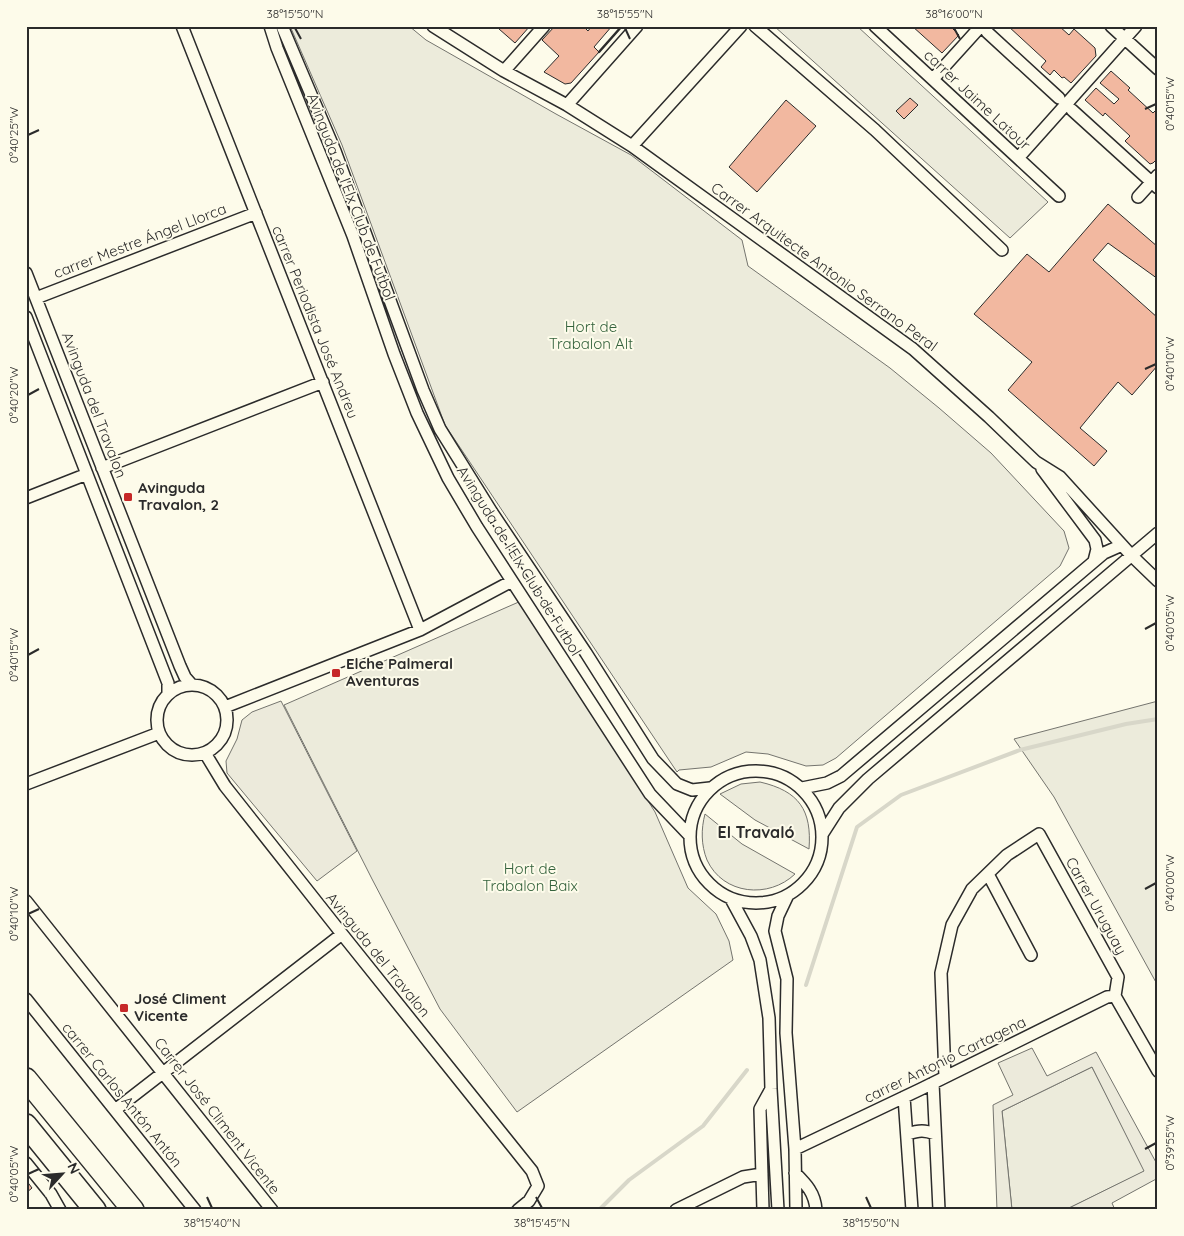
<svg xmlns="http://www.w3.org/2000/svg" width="1184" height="1236" font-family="Quicksand,sans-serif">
<rect width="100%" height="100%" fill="#fdfbea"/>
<!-- green -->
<path fill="#ecebdb" stroke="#74746e" d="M290,26H409L426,40L556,114L631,155L742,240L748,266L890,368L939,408L991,453L1064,531L1069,548L1060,566L836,758L823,765L806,766L768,754L746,752L711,767L679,770L677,772L445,425L342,145Z
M774,26H857L1048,202L1010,238Z
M521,601L655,812L688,888L716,914L729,941L733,960L517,1112L440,1009L372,879L284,705Z
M1158,701V986L1054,797L1014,739Z
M760,782C799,791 812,810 809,849L755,820L720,794L741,784Z
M705,814L742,844L795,874C769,899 723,895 707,860C701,845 701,829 705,814Z
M1092,1067L1145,1171L1065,1210H1012L1002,1111Z"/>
<!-- parking -->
<path fill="#eceadb" stroke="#74746e" d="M281,701L357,851L317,881L227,773L226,761L237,739L242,720L252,712Z
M1032,1048L1047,1076L1096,1052L1158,1166V1178L1112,1203L1115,1210H1065L1144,1171L1092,1067L1002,1111L1012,1210H997L993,1105L1013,1095L998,1063Z"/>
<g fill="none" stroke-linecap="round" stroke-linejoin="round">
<!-- stream -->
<path stroke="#d8d7c9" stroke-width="4" d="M806,985L857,827L901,795L1020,750L1126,724L1158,719
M599,1210L629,1180L703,1126L747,1070"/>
</g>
<!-- building -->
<path fill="#f2b8a0" stroke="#2b2b2b" d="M501,26H530L515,43L499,29Z
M555,26H585L584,27L588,31L591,27L590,26H612L594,47L599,52L571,83L565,84L544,72L559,56L542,40Z
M912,26H950L959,35L942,53Z
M1008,26H1059L1069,35L1074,29L1095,48L1096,56L1071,83L1064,77L1062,78L1054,70L1050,75L1041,67L1046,61Z
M1111,71L1130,88L1128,90L1153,113L1158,108V158L1153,163L1150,164L1125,141L1130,136L1105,113L1103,116L1085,100L1096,88L1114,104L1119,99L1100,83Z
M910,98L918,105L904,119L896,111Z
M786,100L816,126L757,192L729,167Z
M1108,204L1158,247V279L1108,243L1093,260L1158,318V365L1132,395L1118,382L1080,428L1107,451L1094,466L1008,390L1032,362L974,314L1027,254L1049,272Z
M26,1180L32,1188L26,1193Z"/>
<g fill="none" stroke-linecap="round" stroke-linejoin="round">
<defs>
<path id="street" d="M182,26L420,630
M270,26L277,48L353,236L394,354L417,413L448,478L477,527L650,794L689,835
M282,26L335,151L423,390L440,429L491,511L586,653L653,759L677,784L692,790L710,788
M433,26L504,71L567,105L632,146L913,349L989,417L1036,462L1060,477L1131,555L1158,581
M755,26L875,130L1002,250
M875,26L1059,196
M1111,26L1158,69
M987,32L1059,98
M504,71L544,26
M933,79L981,26
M567,105L637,26
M1072,110L1158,188
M632,146L741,26
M1018,158L1136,26
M1138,197L1158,175
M26,273L180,666L185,677L192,685
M36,298L256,213
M26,317L168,683V694
M102,468L323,382
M1042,469L1095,540L1097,549L1094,561
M26,498L87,474
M157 720a35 35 0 1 1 70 0a35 35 0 1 1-70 0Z
M225,707L420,630L512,581
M205,753L225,786L342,934L532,1171L538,1186L529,1201L518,1210
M690 837a66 66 0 1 1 132 0a66 66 0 1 1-132 0Z
M26,784L159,733
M802,788L827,783L841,776L1104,553L1122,545
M823,833L839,808L868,779L1158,533
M988,874L1031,955
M787,897L778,916L775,931L787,979L786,1033L795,1149L796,1210
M731,899L751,936L760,960L769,1018L771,1089L778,1210
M26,901L272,1210
M1115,996L1158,1071
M26,999L195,1210
M945,1077L941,973L952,925L972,889L1007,855L1039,834L1118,977L1115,996
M933,1083L939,1210
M904,1097L912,1210
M115,1110L342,934
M908,1134C919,1130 925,1130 935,1134
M795,1149L921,1089L1107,997L1115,996
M26,1163L51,1194L60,1210
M795,1173C806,1184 815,1193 816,1210
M676,1210L743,1177L762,1174
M763,1210L760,1109L771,1089"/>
<path id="highway" d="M26,1079L133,1210
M26,1125L95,1210"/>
</defs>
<!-- street casing -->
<use href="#street" stroke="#2b2b2b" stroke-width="14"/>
<!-- highway casing -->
<use href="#highway" stroke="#2b2b2b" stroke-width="24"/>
<!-- street -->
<use href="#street" stroke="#fdfbea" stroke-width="11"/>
<!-- highway -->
<use href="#highway" stroke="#fdfbea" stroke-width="21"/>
<!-- wall -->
<path stroke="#2b2b2b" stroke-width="2.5" d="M599,52L622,26"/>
</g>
<!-- ticks -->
<path fill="none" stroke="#2b2b2b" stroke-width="2" d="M295,28L301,39M625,28L630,39M954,28L960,39M1145,109L1156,104M28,135L39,130M1145,369L1156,364M28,395L39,389M1145,629L1156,623M28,655L39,649M1145,889L1156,883M28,914L39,909M1145,1149L1156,1143M28,1174L39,1169M207,1197L212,1208M536,1197L542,1208M866,1197L871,1208"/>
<!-- markers -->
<g fill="#c62828" stroke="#fdfbea" stroke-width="2">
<rect x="123" y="492" width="10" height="10" rx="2.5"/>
<rect x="331" y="668" width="10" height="10" rx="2.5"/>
<rect x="119" y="1003" width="10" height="10" rx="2.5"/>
</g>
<g text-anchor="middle" stroke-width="4" stroke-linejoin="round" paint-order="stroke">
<!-- street labels -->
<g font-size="15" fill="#2b2b2b" stroke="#fdfbea">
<text transform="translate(977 100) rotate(43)" y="5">carrer Jaime Latour</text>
<text transform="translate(351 197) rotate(69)" y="5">Avinguda de l'Elx Club de Futbol</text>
<text transform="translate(140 241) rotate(-21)" y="5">carrer Mestre Ángel Llorca</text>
<text transform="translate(824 267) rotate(36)" y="5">Carrer Arquitecte Antonio Serrano Peral</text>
<text transform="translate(315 322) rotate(68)" y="5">carrer Periodista José Andreu</text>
<text transform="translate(94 405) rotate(69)" y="5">Avinguda del Travalon</text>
<text transform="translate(519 561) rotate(58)" y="5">Avinguda de l'Elx Club de Futbol</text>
<text transform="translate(1096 906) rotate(61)" y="5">Carrer Uruguay</text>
<text transform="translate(378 955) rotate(51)" y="5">Avinguda del Travalon</text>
<text transform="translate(945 1060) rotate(-26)" y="5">carrer Antonio Cartagena</text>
<text transform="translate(122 1095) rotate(51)" y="5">carrer Carlos Antón Antón</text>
<text transform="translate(217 1116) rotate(52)" y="5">Carrer José Climent Vicente</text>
</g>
<!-- park labels -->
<g font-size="15" fill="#34623c" stroke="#fdfbea">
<text x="591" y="332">Hort de<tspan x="591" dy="17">Trabalon Alt</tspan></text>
<text x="530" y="874">Hort de<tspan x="530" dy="17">Trabalon Baix</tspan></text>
</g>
<!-- poi labels -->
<g font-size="15" font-weight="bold" fill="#2b2b2b" stroke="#fdfbea" text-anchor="start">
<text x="138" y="493">Avinguda<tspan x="138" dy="17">Travalon, 2</tspan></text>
<text x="346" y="669">Elche Palmeral<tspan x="346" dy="17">Aventuras</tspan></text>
<text x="134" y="1004">José Climent<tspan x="134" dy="17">Vicente</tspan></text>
</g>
<!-- neighbourhood labels -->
<g font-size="16" font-weight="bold" fill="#2b2b2b" stroke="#fdfbea">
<text x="756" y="838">El Travaló</text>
</g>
</g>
<!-- border -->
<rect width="1184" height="1236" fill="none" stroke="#fdfbea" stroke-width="55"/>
<!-- north arrow -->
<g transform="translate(62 1174) rotate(64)" stroke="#fdfbea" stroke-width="4" paint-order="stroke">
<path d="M0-4L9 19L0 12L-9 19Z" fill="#2b2b2b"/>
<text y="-8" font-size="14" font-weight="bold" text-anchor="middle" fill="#2b2b2b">N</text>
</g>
<rect x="28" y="28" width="1128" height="1180" fill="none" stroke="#2b2b2b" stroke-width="2"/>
<g font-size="12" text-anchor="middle" fill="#2b2b2b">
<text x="295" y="18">38°15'50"N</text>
<text x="625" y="18">38°15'55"N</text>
<text x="954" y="18">38°16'00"N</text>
<text transform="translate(1170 104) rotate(-90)" y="4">0°40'15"W</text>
<text transform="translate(14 135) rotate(-90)" y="4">0°40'25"W</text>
<text transform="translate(1170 364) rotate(-90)" y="4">0°40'10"W</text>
<text transform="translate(14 395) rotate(-90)" y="4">0°40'20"W</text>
<text transform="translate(1170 623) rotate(-90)" y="4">0°40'05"W</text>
<text transform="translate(14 655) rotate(-90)" y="4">0°40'15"W</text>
<text transform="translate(1170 883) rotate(-90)" y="4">0°40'00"W</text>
<text transform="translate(14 914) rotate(-90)" y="4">0°40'10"W</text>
<text transform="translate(1170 1143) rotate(-90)" y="4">0°39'55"W</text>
<text transform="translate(14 1174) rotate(-90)" y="4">0°40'05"W</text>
<text x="212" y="1227">38°15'40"N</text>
<text x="542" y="1227">38°15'45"N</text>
<text x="871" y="1227">38°15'50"N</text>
</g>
</svg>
